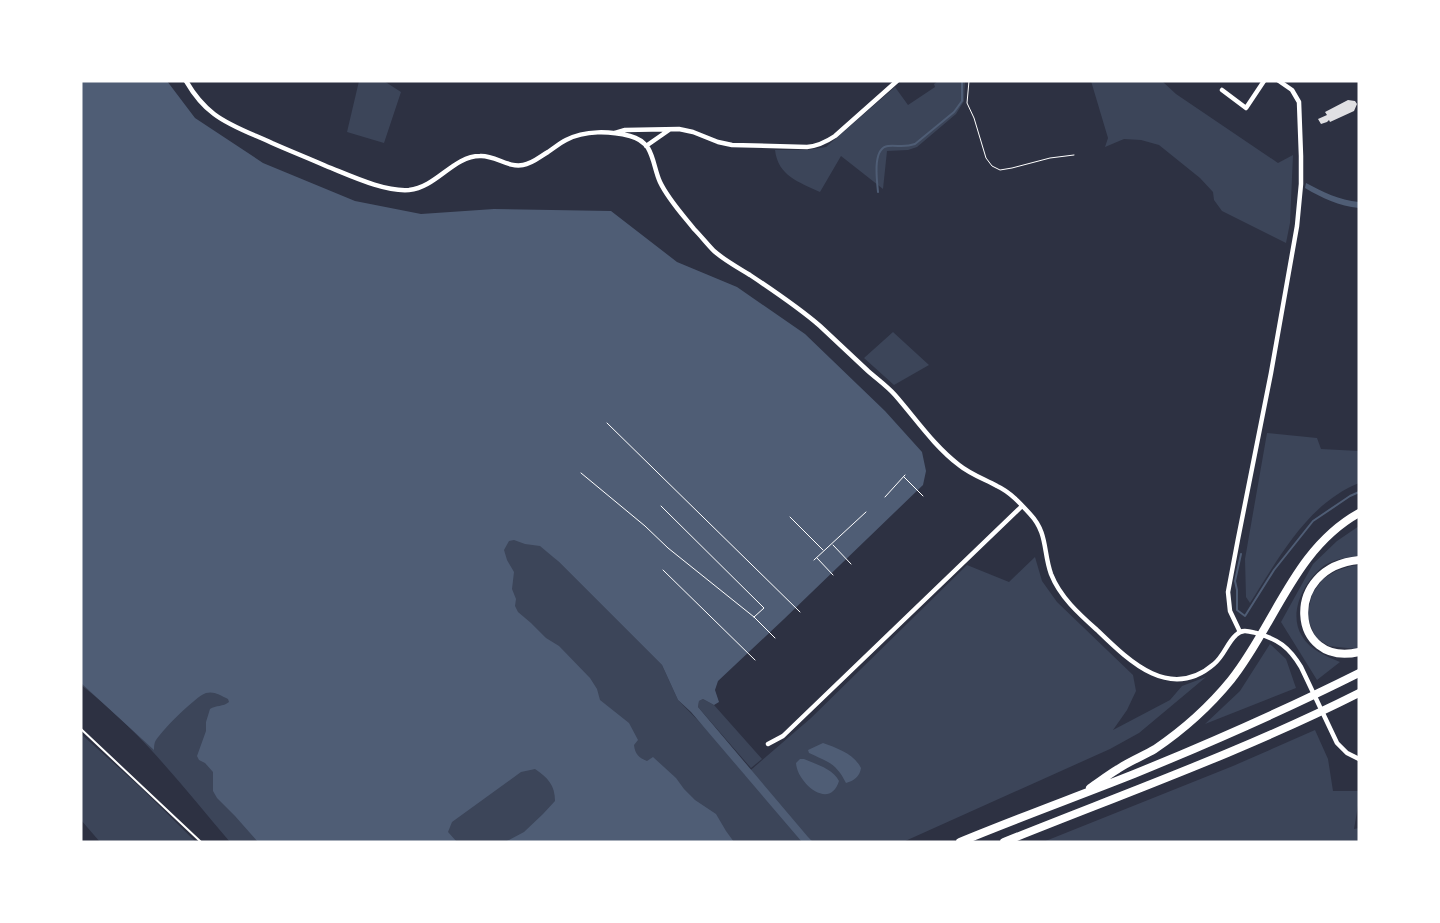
<svg xmlns="http://www.w3.org/2000/svg" width="1440" height="923" font-family="'IBM Plex Sans',sans-serif">
<rect width="100%" height="100%" fill="#2d3142"/>
<!-- green -->
<path fill="#3c4559" d="M359,81H384L401,92L384,143L347,132Z
M938,81H965L964,101L956,114L917,147L908,150L887,151L883,189L841,156L820,192C799,182 778,176 775,150H807L826,147L895,87L908,105L935,87L934,84Z
M1091,81H1162L1176,94L1278,163L1293,155L1290,223L1286,243L1222,211L1214,200L1213,192L1200,178L1159,145L1141,140L1124,139L1105,147L1108,138Z
M81,247L498,505L559,562L662,665L678,700L722,745L745,775L811,718L967,565L1009,582L1035,557L1042,581L1057,602L1133,675L1136,691L1127,710L1113,730L1170,700L1182,686L1206,677L1139,733L1110,749L903,842H230C183,787 139,729 81,685Z
M893,332L929,365L894,385L864,358Z
M1267,433L1317,438L1321,449L1359,451V483C1307,504 1279,558 1250,603L1246,597L1245,559Z
M1359,526V556C1348,557 1335,559 1325,565C1305,579 1287,613 1302,636C1310,650 1326,656 1340,662L1317,680L1281,622L1313,564L1337,541Z
M1359,565V648L1356,649L1329,646L1316,638L1307,617L1312,594L1323,579L1336,571L1351,566Z
M1270,644L1286,659L1296,688L1205,724L1240,691Z
M703,699L714,705L762,759L751,768L698,707L699,701Z
M1315,730L1328,759L1333,791H1359V800L1354,829L1359,828V842H1043L1233,766Z
M81,734L139,786L196,842H100L81,820Z"/>
<!-- water -->
<path fill="#4f5d75" d="M81,81H167L195,118L263,163L355,201L421,214L494,209L611,211L677,262L737,287L805,334L885,411L922,452L926,471L923,485L784,619L718,681L715,690L719,702L714,705L703,699L699,701L698,707L808,837L813,842H802L691,712L678,700L662,665L559,562L540,546L525,544L514,540L509,541L504,550L507,560L514,572L512,589L516,599L515,606L518,612L531,623L546,638L559,646L590,678L597,689L600,700L629,723L638,740L634,745C635,754 639,758 647,761L653,757L676,778L684,789L695,800L716,814L726,831L734,842H505L524,832L543,814L555,801C555,785 548,778 535,769L521,772L452,822L448,832L457,842H258L235,816L217,798L213,791V772L205,763L199,760L197,756L206,731V722L210,709C216,705 223,707 229,702L228,699C220,695 214,691 206,693C196,696 159,733 155,742C154,745 154,747 154,750L81,683Z
M1306,183C1323,192 1339,200 1359,202V208C1339,206 1322,198 1305,188Z
M823,743C837,748 854,754 861,768C860,776 854,781 846,783C836,763 828,762 809,753L808,750Z
M800,759H804C816,764 833,769 839,781C830,811 797,783 796,763Z"/>
<g fill="none" stroke-linecap="round" stroke-linejoin="round">
<!-- stream -->
<path stroke="#4f5d75" stroke-width="2" d="M878,192C877,180 872,148 888,146C898,145 904,148 915,144L954,112L962,101V81
M1241,554L1235,581L1237,590V610L1245,616L1274,570L1313,521L1350,496L1359,492"/>
</g>
<!-- building -->
<path fill="#e0e0e3" d="M1348,100L1355,101L1357,104L1354,111L1330,122L1329,120L1327,122L1321,124L1318,119L1327,115L1325,112Z"/>
<g fill="none" stroke-linecap="round" stroke-linejoin="round">
<!-- path -->
<path stroke="#fff" stroke-width="1" d="M969,81L967,103L974,118L986,158L992,166L1000,170L1012,168L1050,158L1074,155
M607,423L800,612
M581,473L645,526L668,548L754,617L775,638
M904,477L923,496
M885,497L905,475
M661,506L764,608L754,617
M790,517L823,550
M833,545L851,564
M817,558L833,575
M814,560L866,512
M663,570L755,660"/>
<!-- service -->
<path stroke="#fff" stroke-width="2" d="M81,729L201,842"/>
<!-- minor -->
<path stroke="#fff" stroke-width="4.5" d="M186,81C193,93 202,105 214,114C231,127 253,134 272,143C290,151 308,158 326,166C349,175 384,192 409,190C437,187 453,156 480,156C495,155 508,168 523,165C532,164 541,156 548,152C554,148 560,143 566,140C585,130 610,131 630,136C638,138 643,141 648,148C654,158 655,171 660,182C668,199 682,214 694,229C701,236 707,244 714,251C724,260 737,267 750,275C774,291 798,307 820,326C836,341 852,356 868,371C877,379 887,386 895,395C916,419 934,446 959,465C970,474 984,479 997,486C1010,492 1020,503 1030,514C1048,533 1043,552 1051,574C1060,597 1079,614 1097,630C1129,661 1170,702 1214,664C1224,656 1227,643 1236,635C1242,629 1248,631 1256,633C1278,639 1289,647 1301,667L1337,743L1347,753L1359,759
M1222,90L1246,108L1264,81
M615,133L625,130L679,129L693,132L718,142L732,145L807,147C818,146 826,142 835,136L897,81
M646,146L669,130
M1240,632L1230,611L1228,592L1238,539L1271,373L1297,226L1301,184V156L1299,102L1292,90L1279,81
M768,744L783,736L1022,506"/>
<!-- motorway -->
<path stroke="#fff" stroke-width="8" d="M1359,560C1282,567 1290,668 1359,652
M1090,788C1099,782 1108,775 1118,769C1130,761 1143,756 1155,749C1183,730 1209,707 1231,680C1275,625 1294,549 1359,513
M960,842C1018,818 1076,797 1134,774C1210,743 1285,710 1359,673
M1004,842C1123,794 1244,751 1359,693"/>
</g>
<!-- border -->
<rect width="1440" height="923" fill="none" stroke="#ffffff" stroke-width="165"/>
</svg>
